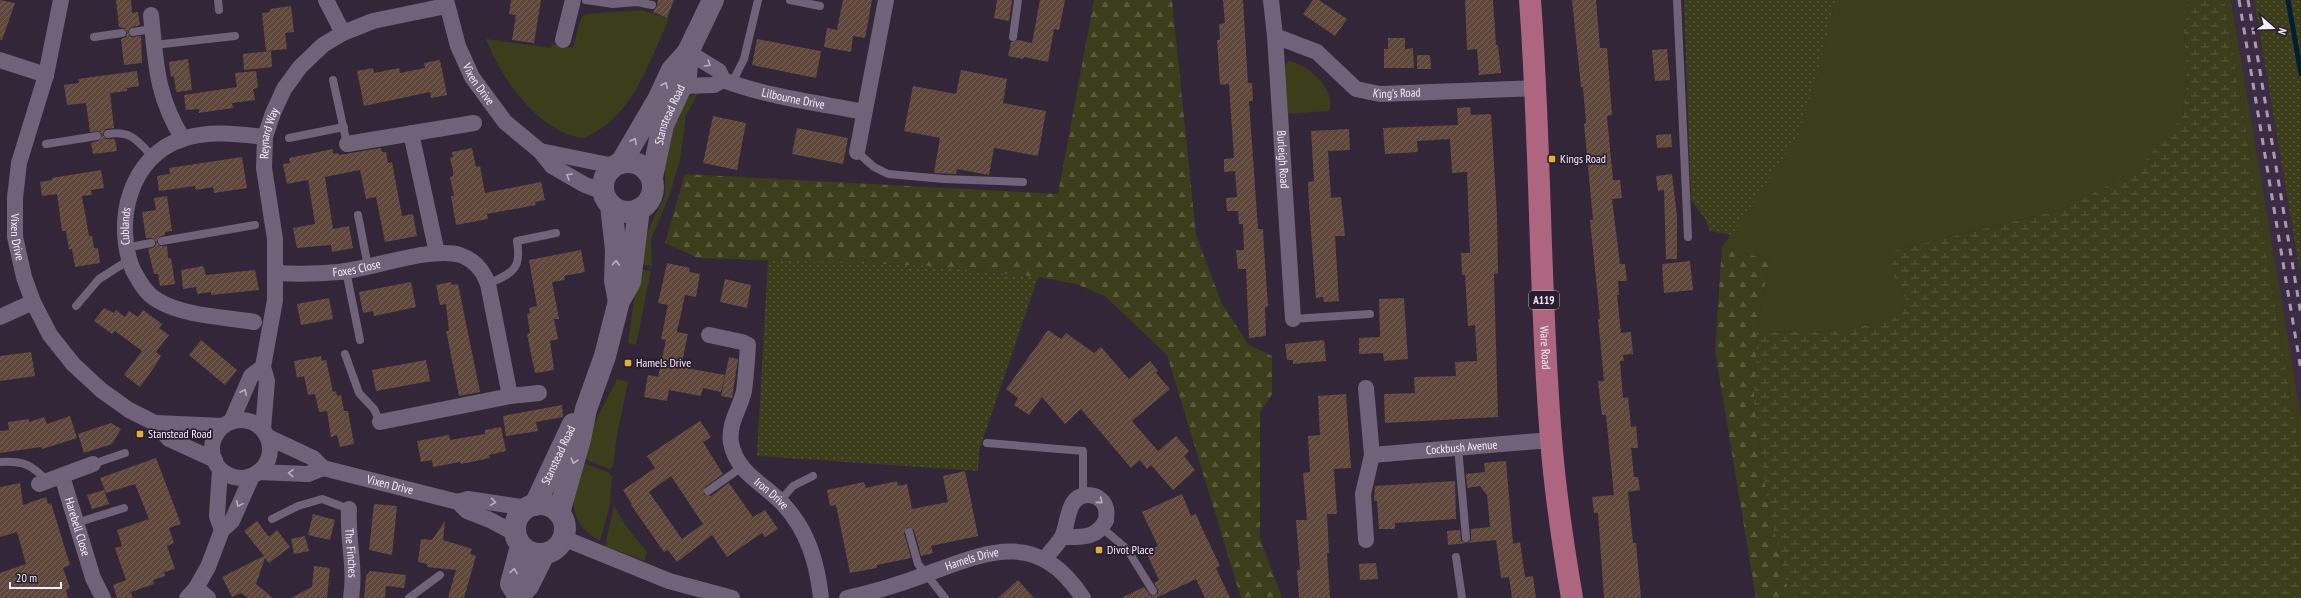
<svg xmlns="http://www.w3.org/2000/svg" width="2301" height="598" font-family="'PT Sans Narrow',sans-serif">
<defs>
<pattern id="forest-firs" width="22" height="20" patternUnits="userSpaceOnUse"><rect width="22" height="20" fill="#3c3d1b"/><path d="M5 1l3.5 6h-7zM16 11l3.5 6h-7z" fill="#59593d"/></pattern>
<pattern id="wetland-marsh" width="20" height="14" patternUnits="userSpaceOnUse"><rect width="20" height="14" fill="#3c3d1b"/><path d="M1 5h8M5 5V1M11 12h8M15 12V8" fill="none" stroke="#59593d"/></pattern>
<pattern id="park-dots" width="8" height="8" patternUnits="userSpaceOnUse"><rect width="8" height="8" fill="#3c3d1b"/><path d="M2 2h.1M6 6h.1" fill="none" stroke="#59593d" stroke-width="1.8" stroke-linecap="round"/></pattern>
<pattern id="building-hatch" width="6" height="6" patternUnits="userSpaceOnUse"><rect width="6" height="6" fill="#5f473b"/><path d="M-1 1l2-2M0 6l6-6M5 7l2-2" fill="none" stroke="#776258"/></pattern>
</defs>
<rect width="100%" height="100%" fill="#332639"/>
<!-- built -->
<path fill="#3c2b44" d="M2231,0H2254L2301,279V421Z"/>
<!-- grass -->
<path fill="#3c3d1b" d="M1835,0H2189L2184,30L2187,79L2183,116L2137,170L2061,210L1892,251V273L1906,299L1901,316L1842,331L1757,332L1769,260L1722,247L1798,136L1817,76Z
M2224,0H2231L2301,416V461Z
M642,10L669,19C648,63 633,119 583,138C538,132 501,78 486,39L551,48L552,44L573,48L580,21L585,14Z
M1289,61C1308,64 1337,90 1329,111L1288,114L1284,66Z
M699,91L686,116L680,160L670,194L651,239L652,266L639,264L648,230L665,195V147L686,99Z
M638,269L651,271L636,345L628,343Z
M617,379L628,382L617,435L613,466L610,469L589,461L582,455L593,426Z
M580,462L608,472L612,477L610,505L600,541C565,522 572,496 580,462Z
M614,506L626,526L647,552L644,561L605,546Z"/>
<!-- forest -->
<path fill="url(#forest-firs)" d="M1094,0H1172L1196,235L1222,304L1249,345L1272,356V394L1260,412V538L1282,598H1241L1167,355L1105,296L1076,284L1038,277L931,266L698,258L665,243L685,174L1058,194Z
M1722,247L1769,260L1757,332L1754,403L1768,504L1790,598H1756L1715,351Z"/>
<!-- wetland -->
<path fill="url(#wetland-marsh)" d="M2189,0H2224L2301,461V598H1790L1768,504L1754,403L1757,332L1842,331L1901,316L1906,299L1892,273V251L2061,210L2137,170L2183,116L2187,79L2184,30Z"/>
<!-- park -->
<path fill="url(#park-dots)" d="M1684,0H1835L1817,76L1798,136L1732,235L1710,231L1706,220L1691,200Z
M2254,0H2301V279Z
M768,260L931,266L1038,277L979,451L978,471L757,456Z"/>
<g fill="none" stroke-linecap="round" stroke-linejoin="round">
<!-- stream -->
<path stroke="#031d33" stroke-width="5" d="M2288,0L2301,74"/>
</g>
<!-- building -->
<path fill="url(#building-hatch)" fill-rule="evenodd" d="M0,0L15,3L2,40H0Z
M116,0H131L132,13L138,12L140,25L130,28L128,32L131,37L141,36L142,63L124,65L121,39L126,37L127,33L124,28L119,27Z
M511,0H541L534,43L512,40L516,15L509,14Z
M658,0H674L667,18L653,12L657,6Z
M843,0H872L865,38L853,36L851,52L824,47L827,28L837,30Z
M997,0H1012L1009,21L994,18Z
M1040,0H1065L1059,30L1054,29L1048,62L1024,57L1023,59L1008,56L1011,42L1018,40L1032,43Z
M1223,0H1243L1248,83H1252L1253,101H1249L1258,229H1263L1264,248L1268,306L1265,307L1266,336L1249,338L1246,269H1238L1236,250H1244L1243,224H1239L1238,211H1227L1226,198L1237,197L1235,171L1224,172V159L1234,158L1229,84L1220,85L1217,40H1220L1219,24L1225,23Z
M1313,0H1319L1347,19L1335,36L1303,14Z
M1465,0H1493L1496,45H1498L1501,73L1479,75L1477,49L1467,50Z
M1572,0H1596L1600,48H1607L1612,115L1607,116L1609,138L1613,180H1620L1622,198L1612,199L1620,264H1625L1627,281H1618L1619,295H1617L1621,333L1631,332L1633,354L1623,355L1624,361H1620L1623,398L1628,397L1631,427L1636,426L1638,448H1631L1634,477H1638L1640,490L1628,492L1633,543H1636L1641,598H1604L1598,513H1594L1592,497L1614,495L1606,415H1602L1598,381H1604L1598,319H1600L1590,220H1593L1584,124L1586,123L1583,87H1581Z
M291,6L294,32L285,33L287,49L266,51L262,13L270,12V9Z
M1388,38H1405V49L1413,48L1414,68H1384V49H1388Z
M757,39L821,51L816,78L752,65Z
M1667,49L1670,80L1655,81L1652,50Z
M271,51L272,67L244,70L243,54Z
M1417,55H1430L1431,69H1417Z
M188,59L192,90L176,92L174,76L171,77L169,62Z
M440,60L447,95L431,98L430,92L364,106L357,71L373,68L374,73L399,68L400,73L425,68L424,63Z
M961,70L1007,79L1003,103L1046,111L1038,156L994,148L989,175L957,169L956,174L934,173L940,138L904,131L913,86L956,94Z
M137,71L139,86L127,88V91L110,93L114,128L105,129L103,135L106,139H115L117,151L93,154L91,143L100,140L102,135L99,131L90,132L86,103L67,105L64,85L79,83L78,79Z
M256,71L258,88L253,89L255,100L232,103L233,108L199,113V109L186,110L184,95L237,87L235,73Z
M1470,107L1471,115L1491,114L1497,215L1498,273L1494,274L1498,417L1385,423L1384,394L1415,393L1414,377L1456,376L1455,362L1477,361L1475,325L1468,326L1465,275H1462L1461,253H1470L1467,172L1452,173L1450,139L1417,141L1418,152L1385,154L1383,128L1458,125L1457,108Z
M713,116L746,123L737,170L703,163Z
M797,128L848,138L843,164L792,154Z
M1349,129L1350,150L1328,151L1331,198L1341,197L1345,236H1335L1339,301L1324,302L1323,297L1316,298L1309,205L1308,182L1314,181L1311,131Z
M1671,134L1672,147L1657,148L1656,135Z
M381,148L382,152H386L388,163L392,162L402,216L413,214L417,236L385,242L376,197L366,199L360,170L325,177L333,229L349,226L353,248L332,252L331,245L297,248L293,228L315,224L308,180L287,184L283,164L290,163L289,158L333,149V154L338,153L339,155Z
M472,148L476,167L480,166L485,193L541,182L545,200L535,202L536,205L487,214L488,219L456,225L451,196H454L450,177L453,176V171L450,158L453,157L452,152Z
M242,157L247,188L214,193L213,187L196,190L195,186L159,191L157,176L170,174L169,168Z
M101,170L104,188L91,190L92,195L82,196L89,236H92L94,248H98L100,263L75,267L72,249H69L66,231H62L57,194L42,196L40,182L52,180V178Z
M1672,174L1677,216V259H1666L1664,190L1658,191L1656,176Z
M167,196L172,231L165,232V235L159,237L157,242L160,246H167L168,258H171L175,284L160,286L158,274H154L148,249L155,247L156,242L152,238H146L142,212L156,210L154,198Z
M581,250L585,272L564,276L565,280L552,282L559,319H554L558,339L550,341L554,370L535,373L527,334L530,333L527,314L530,313L529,308L537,306L529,260Z
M1690,261L1693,290L1664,293L1662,264Z
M667,263L690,268L689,272L700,274L696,297L685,295L677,332L688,334L681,367L725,375L721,392L703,388L701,396L669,390L667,401L644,397L648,375L658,377L666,340L661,339L668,305L658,303Z
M203,266L206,275L255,270L259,290L211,295V292L197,294L196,287L183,289L181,270Z
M725,279L751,285L747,308L720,302Z
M411,282L416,307L374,316L373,311L363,313L359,292Z
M451,282L452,285L458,284L480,392L459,396L448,340L446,331H449L446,304L440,305L436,285Z
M329,298L333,319L301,325L297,304Z
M1404,298L1408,359L1384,361L1383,353L1359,354V338L1380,337L1379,299Z
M104,308L114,313L116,310L125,317L129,311L138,317L143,310L162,324L159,328L169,335L156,352L161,356L155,366L140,387L124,375L142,351L115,331L112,334L94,321Z
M1048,330L1061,339L1066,333L1094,353L1101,347L1129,379L1150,361L1158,371L1156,373L1170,389L1132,421L1158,451L1176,436L1189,451L1184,456L1195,470L1173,490L1151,465L1147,469L1140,460L1131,468L1081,409L1065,424L1042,397L1029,415L1014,405L1018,398L1006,389Z
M201,340L237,370L225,385L189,355Z
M1324,340L1326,361L1293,364V360H1287L1285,344Z
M31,352L35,376L0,381V356Z
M321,356L322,361L326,360L333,392L336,391L337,396L341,395L344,411H348L354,444L340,447L337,435L331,437L327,411L319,412L315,394L308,395L304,376L297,378L294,361Z
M729,357L738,359L732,398L721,396Z
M426,360L430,381L376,391L372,370Z
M1346,394L1351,468L1334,469L1337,514H1327L1329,553H1327L1330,598H1299L1297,570H1300L1296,520H1307L1303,473L1310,472L1308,436L1320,435L1318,396Z
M562,405L563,417L536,422L538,431L506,436L503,416Z
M70,416L77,438L42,449L41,447L0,453V431L9,430L8,422L29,419V422L44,417L47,424Z
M700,421L711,437L703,442L723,474L705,487L704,494L711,496L729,483L753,517L765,510L778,529L765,537L762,533L727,557L712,535L677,562L668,550L664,552L631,505L632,504L623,490L655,468L647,456ZM671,476L703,524L682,539L649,492Z
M111,423L121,429L112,444L84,453L78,434Z
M501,427L506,451L489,455L490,458L461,464L460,462L433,467L432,460L421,462L417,441L449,435L450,440L485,434V430Z
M156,458L181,524L169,528L174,543L167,546L175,569L164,572L165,576L153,580L154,584L131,592L128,586L133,598H117L113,585L126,580L115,548L122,546L117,530L149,519L135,484L106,493L100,478Z
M1506,461L1513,544L1520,542L1525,577L1533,576L1536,598H1512L1509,577L1501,578L1496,540L1448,545L1447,531L1460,530L1461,541L1467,543L1471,540V529L1490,527L1487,495L1480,486L1467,488L1466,474L1485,472L1484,463Z
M965,471L978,536L931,546L933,553L921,556L914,530L907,527L904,533L911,558L877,565V568L850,573L836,505L830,506L827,490L864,482L866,488L897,481L898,486L907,484L912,509L948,502L943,476Z
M1455,481L1456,519L1395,523V529H1379L1377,501H1374L1375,486Z
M20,483L23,505L46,497L48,504L51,503L70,565L63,568L70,588L66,590L68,598H0V573L26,564L17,532L0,537V487Z
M104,490L109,504L92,509L87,495Z
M1182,494L1191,516L1196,514L1202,528L1220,566L1216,568L1230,598H1205L1196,579L1156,598H1121L1144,587L1151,596L1158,594V590L1154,583L1159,580L1146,552L1158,546L1142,512Z
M374,504L397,506L392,555L369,550Z
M313,514L335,520L330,540L308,535Z
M257,521L269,537L277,530L290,547L269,563L265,558L256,584L273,598H248L241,593L232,597L222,577L264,556L244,531Z
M445,521L443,540L472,549L470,554L476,556L464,598H448L456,570L427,567V564L418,562L421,539L432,540Z
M305,536L309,551L294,554L291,539Z
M1376,563L1378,579L1360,580L1359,564Z
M314,566L330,568L327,598H291L312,587Z
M370,571L406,575L404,588L386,586L385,598H364L366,576Z
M1018,580L1034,598H998Z"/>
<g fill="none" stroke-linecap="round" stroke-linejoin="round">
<!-- service -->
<path stroke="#706278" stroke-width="8" d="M218,0L219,10
M586,0L613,4L637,2L652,5
M790,0L820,6
M1677,0L1688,237
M133,32L152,29
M94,37L122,33
M1013,37L1018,0
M154,45L235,36
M333,80L347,144
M732,83L744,59L758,0
M108,134C132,130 138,142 154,158
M289,138L344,127
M46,144L97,136
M857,152L874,167L888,174L944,179L1023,182
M358,215L368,267
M162,241L255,225
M125,248L151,243
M346,271L360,340
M488,284C512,273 522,270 517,241L556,233
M76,306L99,279L129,260
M1293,319L1370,314
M345,354L359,393L374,409L380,422
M987,443L1083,451V496
M1458,447L1466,538
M0,462C24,461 31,464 47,481
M93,464L125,453
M708,491L742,467
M780,501L793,486L813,476
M272,519L298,506L322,499L349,509
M76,523L124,508
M1102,528L1127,549L1153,591
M909,532L918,564L945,598
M1456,557L1462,598
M409,598L440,575"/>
<!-- minor -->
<g stroke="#706278" stroke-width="16">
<path id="s1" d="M61,0L46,75L19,163L15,198V237L24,277L33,302L50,335L73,364L101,390L129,410L155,423L169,439L215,460"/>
<path d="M326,0L343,33"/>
<path id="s2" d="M446,0L458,46L472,77L505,122L540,151L552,166L585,185L604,192"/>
<path id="s3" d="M1271,0L1275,36L1293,319"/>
<path d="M151,15C156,63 156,96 183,139"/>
<path id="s4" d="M1275,36L1317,52L1356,89L1380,94L1536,88"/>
<path d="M563,40L573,0"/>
<path id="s5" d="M688,52L719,71L723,80C768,97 818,103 864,112"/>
<path d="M0,60L46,75"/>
<path d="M682,86L714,85L723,80"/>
<path d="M411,133L437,253"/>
<path d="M347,144L474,123"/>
<path d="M540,151L614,166"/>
<path d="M857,152L886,0"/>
<path id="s6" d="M275,273C296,274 318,274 339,272C370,269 432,246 460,255C475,260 483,270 488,284L510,396"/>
<path d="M0,317L33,302"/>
<path id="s7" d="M254,322C224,317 183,316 157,300C146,294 139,281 133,270C113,223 130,155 183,139C209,130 239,134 265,137"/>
<path id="s8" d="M709,335L742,342L748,345C747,360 746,376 744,391C740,409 728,423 731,443C737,474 765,484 783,504C808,531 817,562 821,598"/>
<circle cx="241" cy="449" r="29"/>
<path d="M231,422L251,376L263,367"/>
<path d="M380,422L510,396L539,393"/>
<path d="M155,423L223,426"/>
<path id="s9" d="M263,429L267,381L263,367L275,300V239L264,168L265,137L273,113L284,89L300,67L323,45L343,33L373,21L446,6"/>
<path id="s10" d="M268,437L313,458L323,468L458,502L467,511L490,520L516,534"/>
<path id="s11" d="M1372,455L1551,440"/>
<path d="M220,469L217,516L222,530"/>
<path d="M258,472L308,474L323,468"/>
<path id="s12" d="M62,476L93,578L103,598"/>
<path d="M39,484L93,464"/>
<path d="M458,502L468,499L527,508"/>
<path id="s13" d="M349,509C347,539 356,568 351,598"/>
<path d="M563,538L669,581L732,598"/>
<path d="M1366,540L1363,494L1372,455L1366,388"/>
<path d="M1045,559C1050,552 1057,545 1062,537C1069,524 1066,496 1087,495C1092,495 1097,496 1101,500C1107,506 1107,512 1106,520C1097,539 1081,537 1062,537"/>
<path d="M196,588L208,598"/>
<path d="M187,598L196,588L208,567L222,530L232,521L252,476"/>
<path id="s14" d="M847,598C874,592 901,584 927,574C991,550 1038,530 1083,598"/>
</g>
<!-- secondary -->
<g stroke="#706278" stroke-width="22">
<circle cx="628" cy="187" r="25"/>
<path d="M621,163L659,98L672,70L688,52L713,0"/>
<path id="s15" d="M652,177L663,125L686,76L688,52"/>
<path d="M611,205L616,250L615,281L619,301"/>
<circle cx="540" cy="529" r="25"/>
<path id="s16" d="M535,505L573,424"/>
<path d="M559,513L580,439L586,409L605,356L619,301L630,282L639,209"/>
<path d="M518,595L511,584L521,546"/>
<path d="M517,598L528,586L544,554"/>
</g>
<!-- primary -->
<path stroke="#ae6680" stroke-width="22" id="s17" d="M1530,0C1541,146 1539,293 1551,439C1555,492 1563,545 1572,598"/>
<!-- rail -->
<path stroke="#a69cab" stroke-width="3" stroke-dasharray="7 7" stroke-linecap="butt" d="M2239,0L2301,370
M2248,0L2301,315"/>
</g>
<!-- one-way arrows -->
<defs><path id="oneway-chevron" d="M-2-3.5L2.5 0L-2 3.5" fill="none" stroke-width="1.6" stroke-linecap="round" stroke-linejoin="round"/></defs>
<g stroke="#baafc0">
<use href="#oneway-chevron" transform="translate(708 64) rotate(31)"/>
<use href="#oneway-chevron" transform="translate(665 85) rotate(-65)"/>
<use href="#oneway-chevron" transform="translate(634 141) rotate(-61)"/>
<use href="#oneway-chevron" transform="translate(569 176) rotate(-150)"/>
<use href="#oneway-chevron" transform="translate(616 263) rotate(-87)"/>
<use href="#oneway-chevron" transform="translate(244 392) rotate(-65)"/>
<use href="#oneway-chevron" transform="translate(574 461) rotate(106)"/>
<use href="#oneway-chevron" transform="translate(291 473) rotate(-178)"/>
<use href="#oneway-chevron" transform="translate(1100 501) rotate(40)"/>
<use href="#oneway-chevron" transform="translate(493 502) rotate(8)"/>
<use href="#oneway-chevron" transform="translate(239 504) rotate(114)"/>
<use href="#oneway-chevron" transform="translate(514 571) rotate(-80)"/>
</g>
<!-- markers -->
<g fill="#dfb034" stroke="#291c2f" stroke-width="1.5">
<rect x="1548" y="155" width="8" height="8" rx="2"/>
<rect x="624" y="359" width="8" height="8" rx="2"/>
<rect x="136" y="430" width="8" height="8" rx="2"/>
<rect x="1095" y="546" width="8" height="8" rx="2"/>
</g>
<g text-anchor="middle" stroke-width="3.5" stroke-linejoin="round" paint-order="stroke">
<!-- shield labels -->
<rect fill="#291c2f" stroke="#b8afbe" stroke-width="1" x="1529" y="291" width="30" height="18" rx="3"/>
<g font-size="11" font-weight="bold" fill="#f6eefb">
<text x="1544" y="304">A119</text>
</g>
<!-- street labels -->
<g font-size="12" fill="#f6eefb" stroke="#291c2f">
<text dy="4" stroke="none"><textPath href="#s2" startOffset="91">Vixen Drive</textPath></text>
<text dy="4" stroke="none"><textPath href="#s4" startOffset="140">King's Road</textPath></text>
<text dy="4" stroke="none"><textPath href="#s5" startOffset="119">Lilbourne Drive</textPath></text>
<text dy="4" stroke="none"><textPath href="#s15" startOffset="65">Stanstead Road</textPath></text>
<text dy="4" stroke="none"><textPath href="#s9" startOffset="299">Reynard Way</textPath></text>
<text dy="4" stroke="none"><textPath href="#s3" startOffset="160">Burleigh Road</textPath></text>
<text dy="4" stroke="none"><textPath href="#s7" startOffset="184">Cublands</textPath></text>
<text dy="4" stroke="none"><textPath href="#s1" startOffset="243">Vixen Drive</textPath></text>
<text dy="4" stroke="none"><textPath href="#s6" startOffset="82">Foxes Close</textPath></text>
<text dy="4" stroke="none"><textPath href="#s17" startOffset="348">Ware Road</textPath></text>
<text dy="4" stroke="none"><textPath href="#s11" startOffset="90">Cockbush Avenue</textPath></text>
<text dy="4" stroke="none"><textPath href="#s16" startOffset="55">Stanstead Road</textPath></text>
<text dy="4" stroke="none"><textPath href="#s10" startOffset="133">Vixen Drive</textPath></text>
<text dy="4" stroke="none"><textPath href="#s8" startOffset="207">Iron Drive</textPath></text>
<text dy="4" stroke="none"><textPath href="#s12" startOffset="53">Harebell Close</textPath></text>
<text dy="4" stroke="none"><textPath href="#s13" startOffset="44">The Finches</textPath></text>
<text dy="4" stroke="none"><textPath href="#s14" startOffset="131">Hamels Drive</textPath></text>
</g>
<!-- poi labels -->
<g font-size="12" fill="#f6eefb" stroke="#291c2f" text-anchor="start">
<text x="1560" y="163">Kings Road</text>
<text x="636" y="367">Hamels Drive</text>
<text x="148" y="438">Stanstead Road</text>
<text x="1107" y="554">Divot Place</text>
</g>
</g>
<!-- north arrow -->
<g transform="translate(2273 28) rotate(110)" stroke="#291c2f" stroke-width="3" paint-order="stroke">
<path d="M0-3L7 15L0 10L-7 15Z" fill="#f6eefb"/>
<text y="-6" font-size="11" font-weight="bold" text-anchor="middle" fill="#f6eefb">N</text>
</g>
<!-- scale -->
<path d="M10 582v6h51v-6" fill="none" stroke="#f6eefb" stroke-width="2"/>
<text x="16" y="582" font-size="12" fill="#f6eefb" stroke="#291c2f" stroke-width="3" paint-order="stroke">20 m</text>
</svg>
